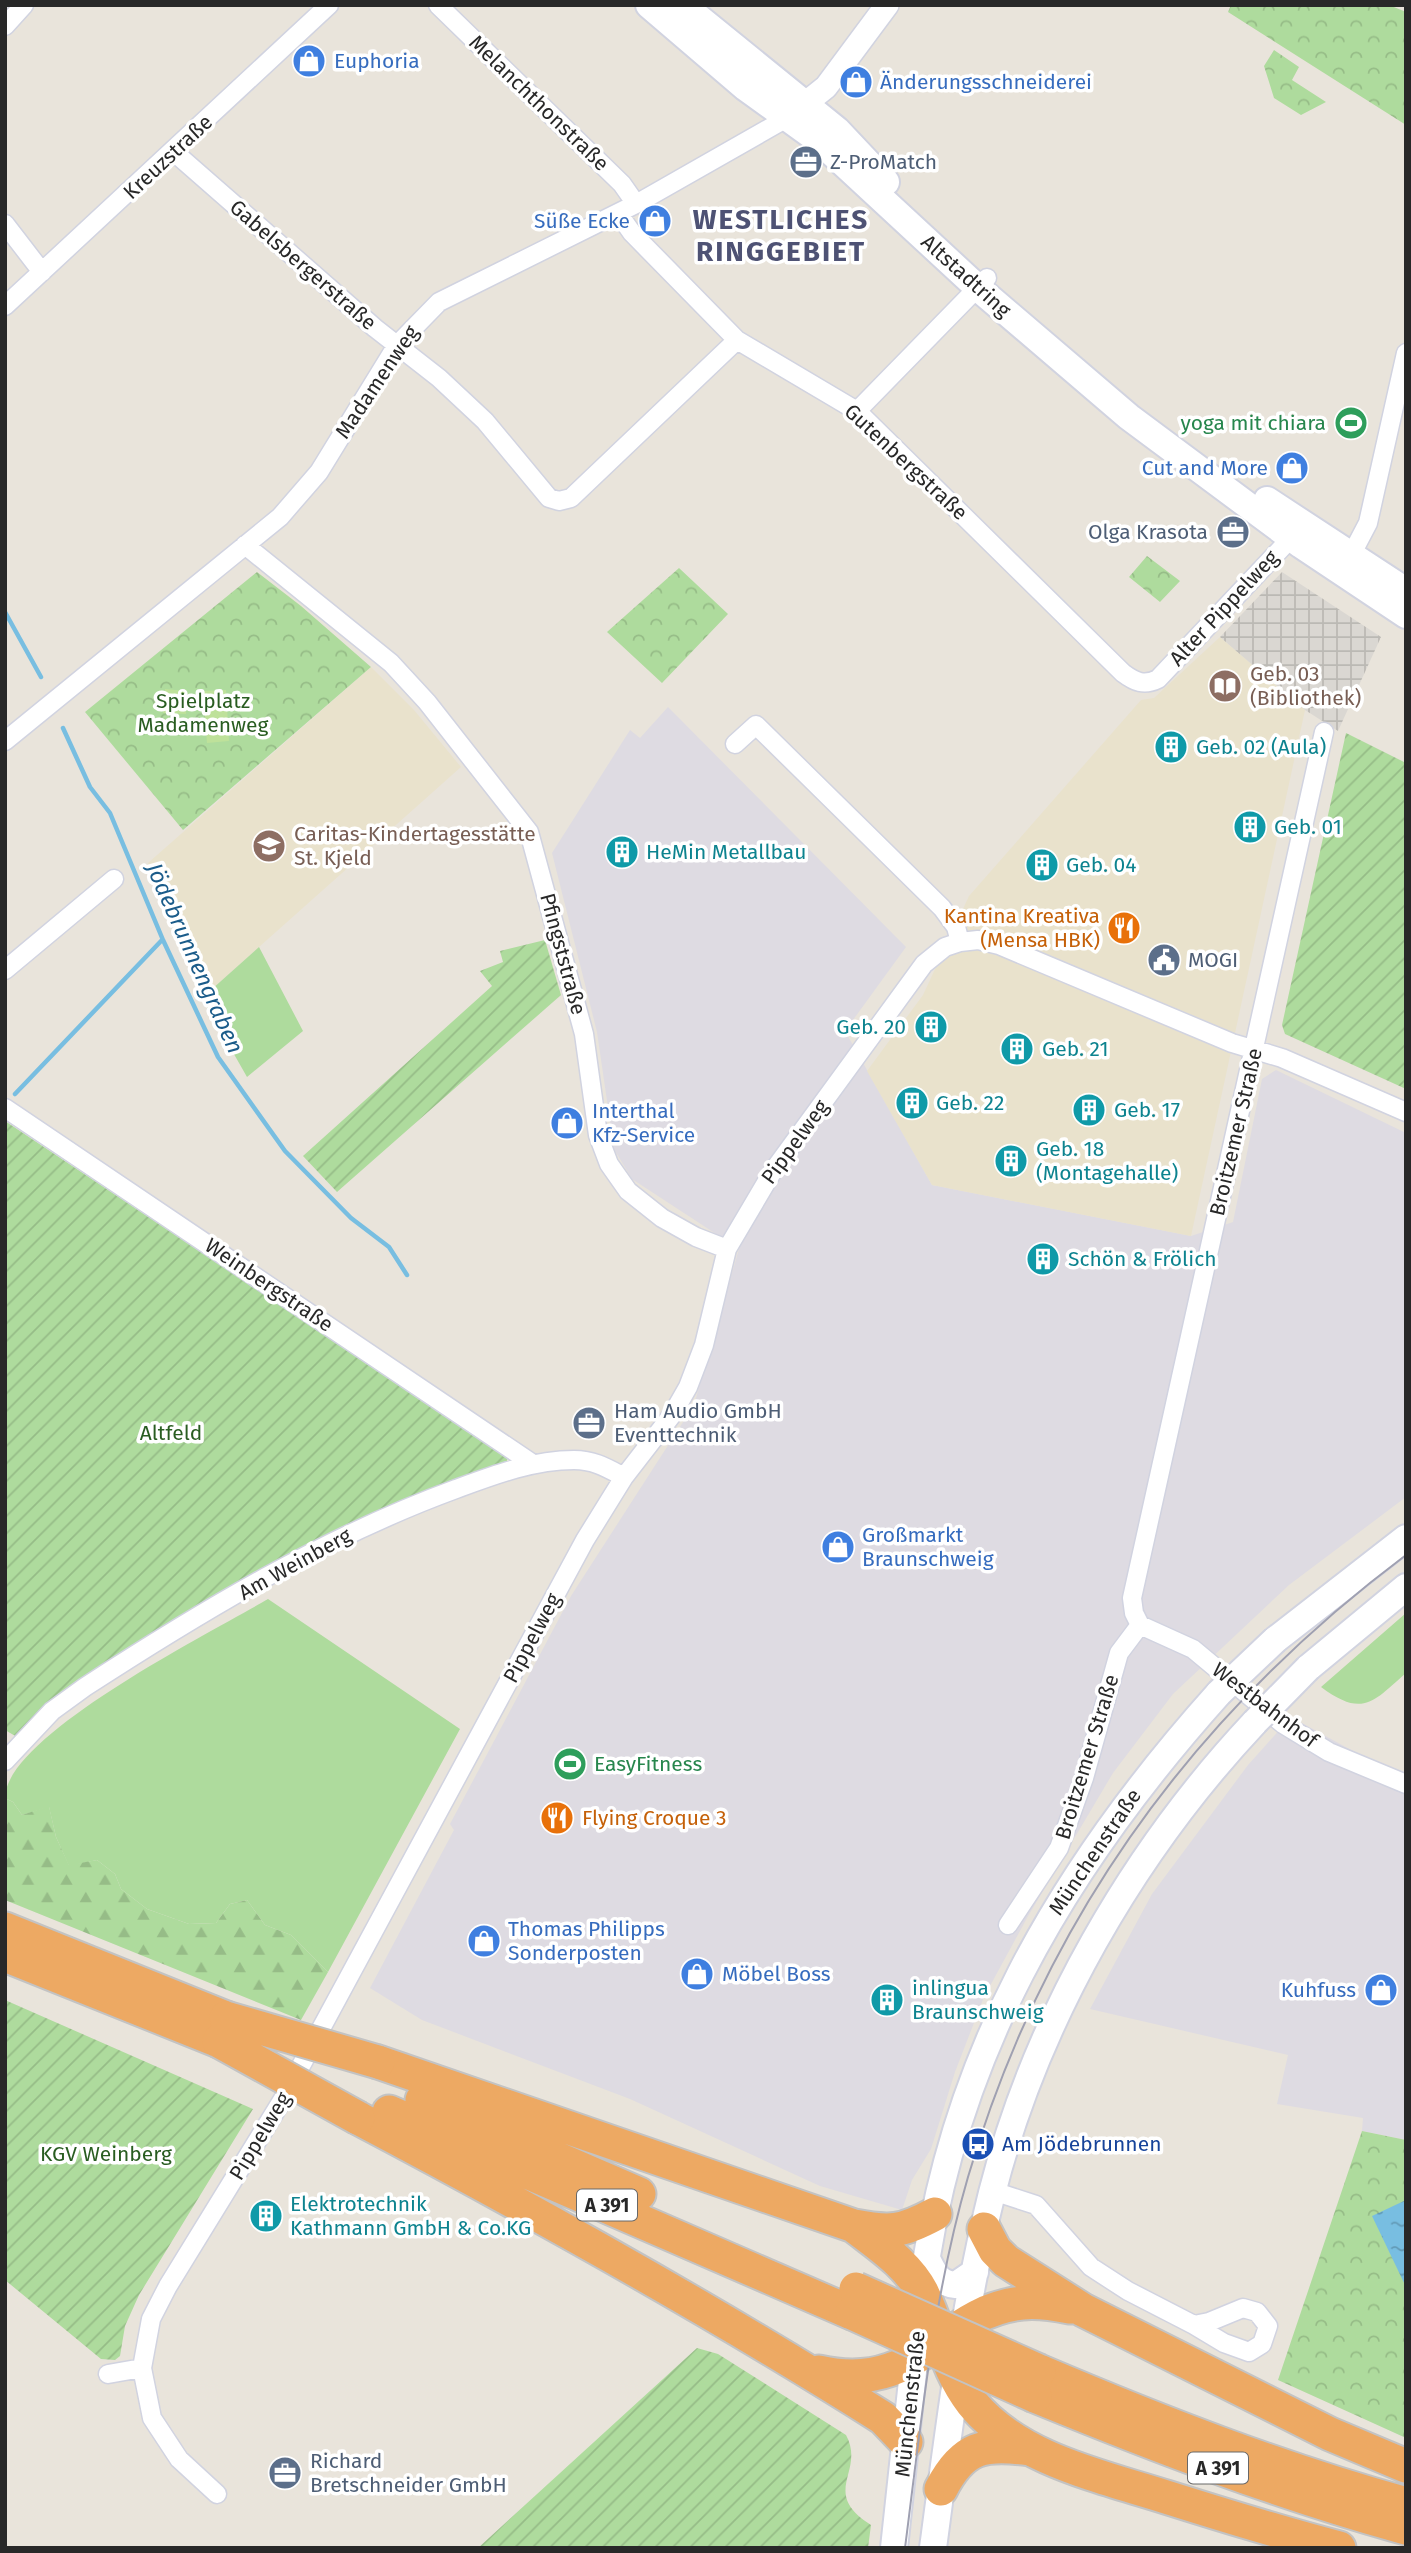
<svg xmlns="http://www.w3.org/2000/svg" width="1411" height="2553" font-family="'Fira Sans',sans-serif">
<defs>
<pattern id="forest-firs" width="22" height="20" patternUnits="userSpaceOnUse" patternTransform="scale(1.75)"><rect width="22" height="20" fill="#aedb9d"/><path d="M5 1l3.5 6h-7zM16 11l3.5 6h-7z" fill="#96bc87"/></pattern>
<pattern id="park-crowns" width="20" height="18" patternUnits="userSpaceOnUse" patternTransform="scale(1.75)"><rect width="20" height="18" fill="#aedb9d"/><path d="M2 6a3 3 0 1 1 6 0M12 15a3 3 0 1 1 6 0" fill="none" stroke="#96bc87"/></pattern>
<pattern id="garden-furrows" width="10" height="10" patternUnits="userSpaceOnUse" patternTransform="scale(1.75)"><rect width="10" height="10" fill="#aedb9d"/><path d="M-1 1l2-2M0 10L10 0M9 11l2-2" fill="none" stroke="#96bc87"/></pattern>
<pattern id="plaza-grid" width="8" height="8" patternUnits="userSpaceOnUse" patternTransform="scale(1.75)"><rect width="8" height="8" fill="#dad7d2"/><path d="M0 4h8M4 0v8" fill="none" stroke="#bbb9b4"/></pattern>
<pattern id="water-ripples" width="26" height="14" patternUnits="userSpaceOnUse" patternTransform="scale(1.75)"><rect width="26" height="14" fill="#78bee1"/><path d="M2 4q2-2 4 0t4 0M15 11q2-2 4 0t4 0" fill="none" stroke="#629ab6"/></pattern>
</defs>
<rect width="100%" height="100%" fill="#e9e4db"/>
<!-- industrial -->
<path fill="#dedbe2" d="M668,707L906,947L845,1031L932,1185L1191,1236L1233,1222L1262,1079L1276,1070L1406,1133V1497L1289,1585L1173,1694L1113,1773L1027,1918L984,1997L955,2072L931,2149L912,2180L902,2210L820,2186L630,2099L422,2020L370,1988L454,1830L450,1824L571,1596L694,1405L739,1249L632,1179L614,1149L597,1032L552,853L630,730L640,738Z
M1291,1717L1362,1756L1406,1774V2140L1362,2131L1363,2118L1277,2104L1288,2055L1090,2009L1152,1894L1248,1765Z"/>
<!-- education -->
<path fill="#e9e2cc" d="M1220,637L1305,710L1191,1236L932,1185L867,1071L923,995L969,896L1141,700L1154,698Z
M371,667L414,710L461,767L202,998L148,863Z"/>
<!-- grass -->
<path fill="#aedb9d" d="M259,947L303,1031L247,1077L202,998Z
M268,1599L460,1729L328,1972L291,1935L265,1925L247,1900L230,1904L216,1923L189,1924L147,1909L121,1889L115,1874L97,1860L69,1866L56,1837L49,1807L22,1815L13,1802L5,1798C5,1735 214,1631 268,1599Z
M1406,1613V1673C1373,1702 1363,1718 1321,1687Z"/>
<!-- forest -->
<path fill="url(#forest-firs)" d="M5,1798L13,1802L22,1815L49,1806L56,1837L69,1865L97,1860L115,1874L121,1889L147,1909L189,1924L216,1923L230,1904L247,1900L265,1925L291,1935L328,1972L301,2020L5,1900Z"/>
<!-- park -->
<path fill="url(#park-crowns)" d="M1231,5H1389L1406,12V125L1228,12Z
M1274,50L1299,67L1292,80L1326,102L1301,115L1274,98L1264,66Z
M1147,556L1180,581L1160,602L1129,577Z
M679,568L728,614L662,683L607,632Z
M257,572L301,606L371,667L183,830L85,712Z
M1362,2131L1406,2140V2438L1278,2380Z"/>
<!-- garden -->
<path fill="url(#garden-furrows)" d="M1346,733L1406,763V1089L1285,1034L1282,1025Z
M545,940L561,995L337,1192L303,1156L492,986L480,971L503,962L500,951Z
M5,1121L508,1457L505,1466L335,1532L17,1737L5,1730Z
M5,2000L253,2109L139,2295L125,2326L120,2356L115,2360L101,2359L5,2280Z
M697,2348L718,2354L846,2435C866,2472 819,2492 871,2525L868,2548H478Z"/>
<!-- pitch -->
<path fill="#bee19a" d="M165,689L187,691L186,714L163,713Z
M226,690L229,741L207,743L203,691Z"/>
<!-- plaza -->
<path fill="url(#plaza-grid)" d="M1282,572L1381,637L1338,731L1305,710L1220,637Z"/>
<!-- water -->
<path fill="url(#water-ripples)" d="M1406,2200V2287L1372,2216Z"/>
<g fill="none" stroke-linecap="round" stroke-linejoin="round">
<!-- stream -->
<path stroke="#78bee1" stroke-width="4.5" d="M5,612L41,677
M63,728L90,787L110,813L163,940L218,1057L285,1151L351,1218L389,1247L407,1275
M15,1094L162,940"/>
<defs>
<path id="minor" d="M438,5L622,184L636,204
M5,26L24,5
M174,152L375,328L439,378L485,421L549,498L559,501L571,498L737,340
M618,213L632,233L737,340L857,411L1123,673C1135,682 1144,686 1158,679L1291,538
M5,224L42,272
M5,306L329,5
M857,411L987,278
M245,545L391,663L427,702L529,832L584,1034L598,1135L609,1164L628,1191L662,1218L696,1237L727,1249
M1347,563L1368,523L1406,353
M1324,732L1132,1598L1134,1613L1140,1625L1193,1649L1283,1724L1329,1752L1406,1784
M5,741L280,517L319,472L397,345L439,302L636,204L787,118
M735,744L756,725L942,908L956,927L960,942
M5,970L114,879
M5,1108L533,1464
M5,1761L52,1711L85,1687C202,1611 325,1537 456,1489C494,1475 533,1460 574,1460C594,1460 607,1468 624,1477
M1008,1925L1059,1848L1084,1778L1119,1653L1140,1625
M993,2191L1036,2205L1091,2267L1128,2291L1194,2325L1209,2322L1243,2308L1257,2312L1268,2326L1262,2344L1249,2352L1224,2343L1194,2325
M108,2374L142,2368
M217,2494L179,2459L152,2418L142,2368L151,2319L168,2286L283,2099L585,1540L624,1477L672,1415L688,1387L704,1345L727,1249L773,1171L924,964L945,947L960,942L978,940L999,945L1232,1043L1282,1058L1406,1112"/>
<path id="tertiary" d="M791,115L826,87L887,5"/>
<path id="secondary" d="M649,5L746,88L818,140L978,288L1129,417L1301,545L1406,615
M683,5L837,130L886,182
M1267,500L1406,591
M1275,1640L1406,1538
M1308,1668L1406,1587
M927,2259C935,2275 938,2283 956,2285L975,2272
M921,2302C946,2063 1062,1868 1219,1693
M894,2548L916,2344
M933,2548C949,2429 963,2309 992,2193C1036,2020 1133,1852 1255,1722"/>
<path id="motorway" d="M5,1929L226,2018
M5,1955L219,2041
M378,2062L854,2226C890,2233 902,2232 935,2214
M422,2100L639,2194
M389,2112L852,2313
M358,2118C536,2212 712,2310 883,2418L906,2442
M854,2226C878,2245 908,2264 922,2292C940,2329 946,2370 972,2403C1018,2459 1100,2476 1166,2497C1223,2515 1281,2533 1339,2548
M984,2229L995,2250L1006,2261L1083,2310L1330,2434L1406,2466
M1039,2371C1159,2422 1280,2469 1406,2504
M819,2372C921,2395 939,2312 1022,2303C1038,2301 1055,2304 1070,2307
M1035,2396C1157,2446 1279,2493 1406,2528
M941,2489C963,2446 984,2443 1030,2449"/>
</defs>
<!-- minor casing -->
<use href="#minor" stroke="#d1d3e0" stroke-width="21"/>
<!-- tertiary casing -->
<use href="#tertiary" stroke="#d1d3e0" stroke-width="26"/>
<!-- secondary casing -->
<use href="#secondary" stroke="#d1d3e0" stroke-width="30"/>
<!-- motorway casing -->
<use href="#motorway" stroke="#c3c3c3" stroke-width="37"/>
<!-- minor -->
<use href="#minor" stroke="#fff" stroke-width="18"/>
<!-- tertiary -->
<use href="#tertiary" stroke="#fff" stroke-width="23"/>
<!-- secondary -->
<use href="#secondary" stroke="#fff" stroke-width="26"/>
<!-- motorway -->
<use href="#motorway" stroke="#eda963" stroke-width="33"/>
<!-- tram -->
<path stroke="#9fa0b1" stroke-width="2" d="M905,2548C921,2424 933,2297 968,2177C1043,1921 1193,1715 1406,1555"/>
<defs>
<path id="secondary-bridge" d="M1219,1693L1275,1640
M1255,1722L1308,1668"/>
<path id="motorway-bridge" d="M226,2018L378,2062
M219,2041L358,2118
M856,2289L1039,2371
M852,2313L1035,2396"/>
</defs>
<!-- secondary-bridge casing -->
<use href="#secondary-bridge" stroke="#d1d3e0" stroke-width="30" stroke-linecap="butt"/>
<!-- motorway-bridge casing -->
<use href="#motorway-bridge" stroke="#c3c3c3" stroke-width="37" stroke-linecap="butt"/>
<!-- secondary-bridge -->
<use href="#secondary-bridge" stroke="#fff" stroke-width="26"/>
<!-- motorway-bridge -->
<use href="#motorway-bridge" stroke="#eda963" stroke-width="33"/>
</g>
<!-- icons -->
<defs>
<symbol id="shop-disc" viewBox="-11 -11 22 22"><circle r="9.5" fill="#3f7fe0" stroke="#fff"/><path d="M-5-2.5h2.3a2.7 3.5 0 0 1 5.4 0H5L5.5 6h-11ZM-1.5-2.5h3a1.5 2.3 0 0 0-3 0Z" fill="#fff"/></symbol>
<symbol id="office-disc" viewBox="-11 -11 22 22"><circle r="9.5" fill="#5c6f8a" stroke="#fff"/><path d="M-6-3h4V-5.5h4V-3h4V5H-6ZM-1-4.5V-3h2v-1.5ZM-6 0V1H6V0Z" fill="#fff"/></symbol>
<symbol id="stadium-disc" viewBox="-11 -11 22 22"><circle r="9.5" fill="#2e9e5b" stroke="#fff"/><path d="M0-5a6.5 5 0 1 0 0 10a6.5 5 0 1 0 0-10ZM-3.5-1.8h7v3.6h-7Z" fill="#fff"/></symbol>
<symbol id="library-disc" viewBox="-11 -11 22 22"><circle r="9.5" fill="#8d6e63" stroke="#fff"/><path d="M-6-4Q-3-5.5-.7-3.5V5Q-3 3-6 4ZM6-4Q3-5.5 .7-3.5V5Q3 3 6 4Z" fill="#fff"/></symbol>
<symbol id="building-disc" viewBox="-11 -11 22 22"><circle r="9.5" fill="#0f9aa8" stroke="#fff"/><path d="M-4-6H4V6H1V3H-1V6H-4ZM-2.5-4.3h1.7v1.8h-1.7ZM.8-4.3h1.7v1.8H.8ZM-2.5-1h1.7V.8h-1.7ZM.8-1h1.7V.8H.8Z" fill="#fff"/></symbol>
<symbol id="school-disc" viewBox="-11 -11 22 22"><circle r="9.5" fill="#8d6e63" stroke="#fff"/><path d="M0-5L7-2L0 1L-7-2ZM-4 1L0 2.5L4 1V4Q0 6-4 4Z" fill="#fff"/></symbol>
<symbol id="restaurant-disc" viewBox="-11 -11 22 22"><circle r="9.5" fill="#e8710a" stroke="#fff"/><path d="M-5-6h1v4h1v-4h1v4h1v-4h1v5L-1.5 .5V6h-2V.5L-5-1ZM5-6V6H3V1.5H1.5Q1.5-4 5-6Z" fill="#fff"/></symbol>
<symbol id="civic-disc" viewBox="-11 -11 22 22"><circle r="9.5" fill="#5c6f8a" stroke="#fff"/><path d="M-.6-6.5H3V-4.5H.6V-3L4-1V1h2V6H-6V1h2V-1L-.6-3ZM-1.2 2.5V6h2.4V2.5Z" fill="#fff"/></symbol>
<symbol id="bus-disc" viewBox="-11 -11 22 22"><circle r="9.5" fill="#1a4fb4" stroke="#fff"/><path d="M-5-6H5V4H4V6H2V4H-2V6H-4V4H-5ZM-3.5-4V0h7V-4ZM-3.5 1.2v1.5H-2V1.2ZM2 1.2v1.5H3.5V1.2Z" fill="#fff"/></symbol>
</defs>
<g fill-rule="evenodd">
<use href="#shop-disc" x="290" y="42" width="38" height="38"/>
<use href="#shop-disc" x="837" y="63" width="38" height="38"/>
<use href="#office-disc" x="787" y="143" width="38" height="38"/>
<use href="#shop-disc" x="636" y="202" width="38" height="38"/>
<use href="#stadium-disc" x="1332" y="404" width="38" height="38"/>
<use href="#shop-disc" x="1273" y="449" width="38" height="38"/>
<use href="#office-disc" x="1214" y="513" width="38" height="38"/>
<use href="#library-disc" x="1206" y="667" width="38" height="38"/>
<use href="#building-disc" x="1152" y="728" width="38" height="38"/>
<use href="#building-disc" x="1231" y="808" width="38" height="38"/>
<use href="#school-disc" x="250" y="827" width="38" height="38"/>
<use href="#building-disc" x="603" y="833" width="38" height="38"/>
<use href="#building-disc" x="1023" y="846" width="38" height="38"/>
<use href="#restaurant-disc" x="1105" y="909" width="38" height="38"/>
<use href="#civic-disc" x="1145" y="941" width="38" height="38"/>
<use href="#building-disc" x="912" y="1008" width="38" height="38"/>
<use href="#building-disc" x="998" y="1030" width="38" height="38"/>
<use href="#building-disc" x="893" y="1084" width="38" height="38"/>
<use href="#building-disc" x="1070" y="1091" width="38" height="38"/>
<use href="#shop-disc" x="548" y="1104" width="38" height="38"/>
<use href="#building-disc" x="992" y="1142" width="38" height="38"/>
<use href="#building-disc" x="1024" y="1240" width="38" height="38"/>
<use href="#office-disc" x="570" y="1404" width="38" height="38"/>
<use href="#shop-disc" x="819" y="1528" width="38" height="38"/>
<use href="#stadium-disc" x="551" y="1745" width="38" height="38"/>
<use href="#restaurant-disc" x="538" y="1799" width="38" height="38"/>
<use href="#shop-disc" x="465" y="1922" width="38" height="38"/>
<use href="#shop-disc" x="678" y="1955" width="38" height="38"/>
<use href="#shop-disc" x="1362" y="1971" width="38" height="38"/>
<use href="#building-disc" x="868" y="1981" width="38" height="38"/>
<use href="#bus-disc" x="959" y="2125" width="38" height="38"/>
<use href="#building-disc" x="247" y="2197" width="38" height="38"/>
<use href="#office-disc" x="266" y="2454" width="38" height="38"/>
</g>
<g text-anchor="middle" stroke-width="7" stroke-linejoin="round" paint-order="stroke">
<!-- shield labels -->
<g fill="#fff" stroke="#686868" stroke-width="2">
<rect x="577" y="2189.5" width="60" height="31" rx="5"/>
<rect x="1188" y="2452.5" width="60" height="31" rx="5"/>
</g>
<g font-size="19" font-weight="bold" fill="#282828">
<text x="607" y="2212">A 391</text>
<text x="1218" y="2475">A 391</text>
</g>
<!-- shop labels -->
<g font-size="21" fill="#366cbe" stroke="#fff" text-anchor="start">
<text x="334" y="68">Euphoria</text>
<text x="880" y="89">Änderungsschneiderei</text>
<text x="630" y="228" text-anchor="end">Süße Ecke</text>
<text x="1268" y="475" text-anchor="end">Cut and More</text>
<text x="592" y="1118">Interthal<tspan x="592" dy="24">Kfz-Service</tspan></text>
<text x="862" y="1542">Großmarkt<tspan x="862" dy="24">Braunschweig</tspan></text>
<text x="508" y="1936">Thomas Philipps<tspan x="508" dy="24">Sonderposten</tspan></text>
<text x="722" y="1981">Möbel Boss</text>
<text x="1356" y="1997" text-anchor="end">Kuhfuss</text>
</g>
<!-- street labels -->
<g font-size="21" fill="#282828" stroke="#fff">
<text transform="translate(539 103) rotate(44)" y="7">Melanchthonstraße</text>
<text transform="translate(168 157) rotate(-43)" y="7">Kreuzstraße</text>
<text transform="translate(303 265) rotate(41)" y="7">Gabelsbergerstraße</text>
<text transform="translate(966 276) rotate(42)" y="7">Altstadtring</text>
<text transform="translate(377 382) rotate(-56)" y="7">Madamenweg</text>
<text transform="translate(906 462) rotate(43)" y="7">Gutenbergstraße</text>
<text transform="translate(1224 608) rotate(-47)" y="7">Alter Pippelweg</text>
<text transform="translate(563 954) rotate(75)" y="7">Pfingststraße</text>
<text transform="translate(1236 1132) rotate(-77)" y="7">Broitzemer Straße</text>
<text transform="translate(795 1142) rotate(-54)" y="7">Pippelweg</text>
<text transform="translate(269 1285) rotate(34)" y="7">Weinbergstraße</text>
<text transform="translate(295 1564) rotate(-29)" y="7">Am Weinberg</text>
<text transform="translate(532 1638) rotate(-62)" y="7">Pippelweg</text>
<text transform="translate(1265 1705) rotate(37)" y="7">Westbahnhof</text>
<text transform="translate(1087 1757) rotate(-73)" y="7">Broitzemer Straße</text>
<text transform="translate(1095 1852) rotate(-56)" y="7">Münchenstraße</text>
<text transform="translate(260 2136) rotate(-59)" y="7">Pippelweg</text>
<text transform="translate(910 2404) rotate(-84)" y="7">Münchenstraße</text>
</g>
<!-- service labels -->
<g font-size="21" fill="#4e5e75" stroke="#fff" text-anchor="start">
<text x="830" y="169">Z-ProMatch</text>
<text x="1208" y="539" text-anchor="end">Olga Krasota</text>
<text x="1188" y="967">MOGI</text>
<text x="614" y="1418">Ham Audio GmbH<tspan x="614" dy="24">Eventtechnik</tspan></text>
<text x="310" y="2468">Richard<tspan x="310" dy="24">Bretschneider GmbH</tspan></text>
</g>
<!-- leisure labels -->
<g font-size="21" fill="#27864d" stroke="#fff" text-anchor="end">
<text x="1326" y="430">yoga mit chiara</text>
<text x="594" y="1771" text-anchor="start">EasyFitness</text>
</g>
<!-- education labels -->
<g font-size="21" fill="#785e54" stroke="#fff" text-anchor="start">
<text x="1250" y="681">Geb. 03<tspan x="1250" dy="24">(Bibliothek)</tspan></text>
<text x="294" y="841">Caritas-Kindertagesstätte<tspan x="294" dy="24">St. Kjeld</tspan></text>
</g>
<!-- park labels -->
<g font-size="21" fill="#295d21" stroke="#fff">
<text x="203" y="708">Spielplatz<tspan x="203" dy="24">Madamenweg</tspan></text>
<text x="171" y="1440">Altfeld</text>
<text x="106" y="2161">KGV Weinberg</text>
</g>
<!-- culture labels -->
<g font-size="21" fill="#0d838f" stroke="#fff" text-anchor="start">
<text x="1196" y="754">Geb. 02 (Aula)</text>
<text x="1274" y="834">Geb. 01</text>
<text x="646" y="859">HeMin Metallbau</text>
<text x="1066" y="872">Geb. 04</text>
<text x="906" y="1034" text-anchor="end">Geb. 20</text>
<text x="1042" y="1056">Geb. 21</text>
<text x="936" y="1110">Geb. 22</text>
<text x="1114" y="1117">Geb. 17</text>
<text x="1036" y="1156">Geb. 18<tspan x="1036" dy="24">(Montagehalle)</tspan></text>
<text x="1068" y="1266">Schön &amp; Frölich</text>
<text x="912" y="1995">inlingua<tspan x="912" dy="24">Braunschweig</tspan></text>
<text x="290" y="2211">Elektrotechnik<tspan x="290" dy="24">Kathmann GmbH &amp; Co.KG</tspan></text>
</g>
<!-- food labels -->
<g font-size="21" fill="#c56008" stroke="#fff" text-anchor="end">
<text x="1100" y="923">Kantina Kreativa<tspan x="1100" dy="24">(Mensa HBK)</tspan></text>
<text x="582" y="1825" text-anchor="start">Flying Croque 3</text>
</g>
<!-- transit labels -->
<g font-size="21" fill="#164399" stroke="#fff" text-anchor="start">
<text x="1002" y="2151">Am Jödebrunnen</text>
</g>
<!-- water labels -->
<g font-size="23" font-style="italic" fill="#1b5c8a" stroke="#fff">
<text transform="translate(195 958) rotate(66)" y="8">Jödebrunnengraben</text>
</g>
<!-- district labels -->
<g font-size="28" font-weight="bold" letter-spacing="2" fill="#4e5274" stroke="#fff">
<text x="781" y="229">WESTLICHES<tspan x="781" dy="32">RINGGEBIET</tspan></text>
</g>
</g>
<!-- border -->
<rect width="1411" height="2553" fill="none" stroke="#282828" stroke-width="14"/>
</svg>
